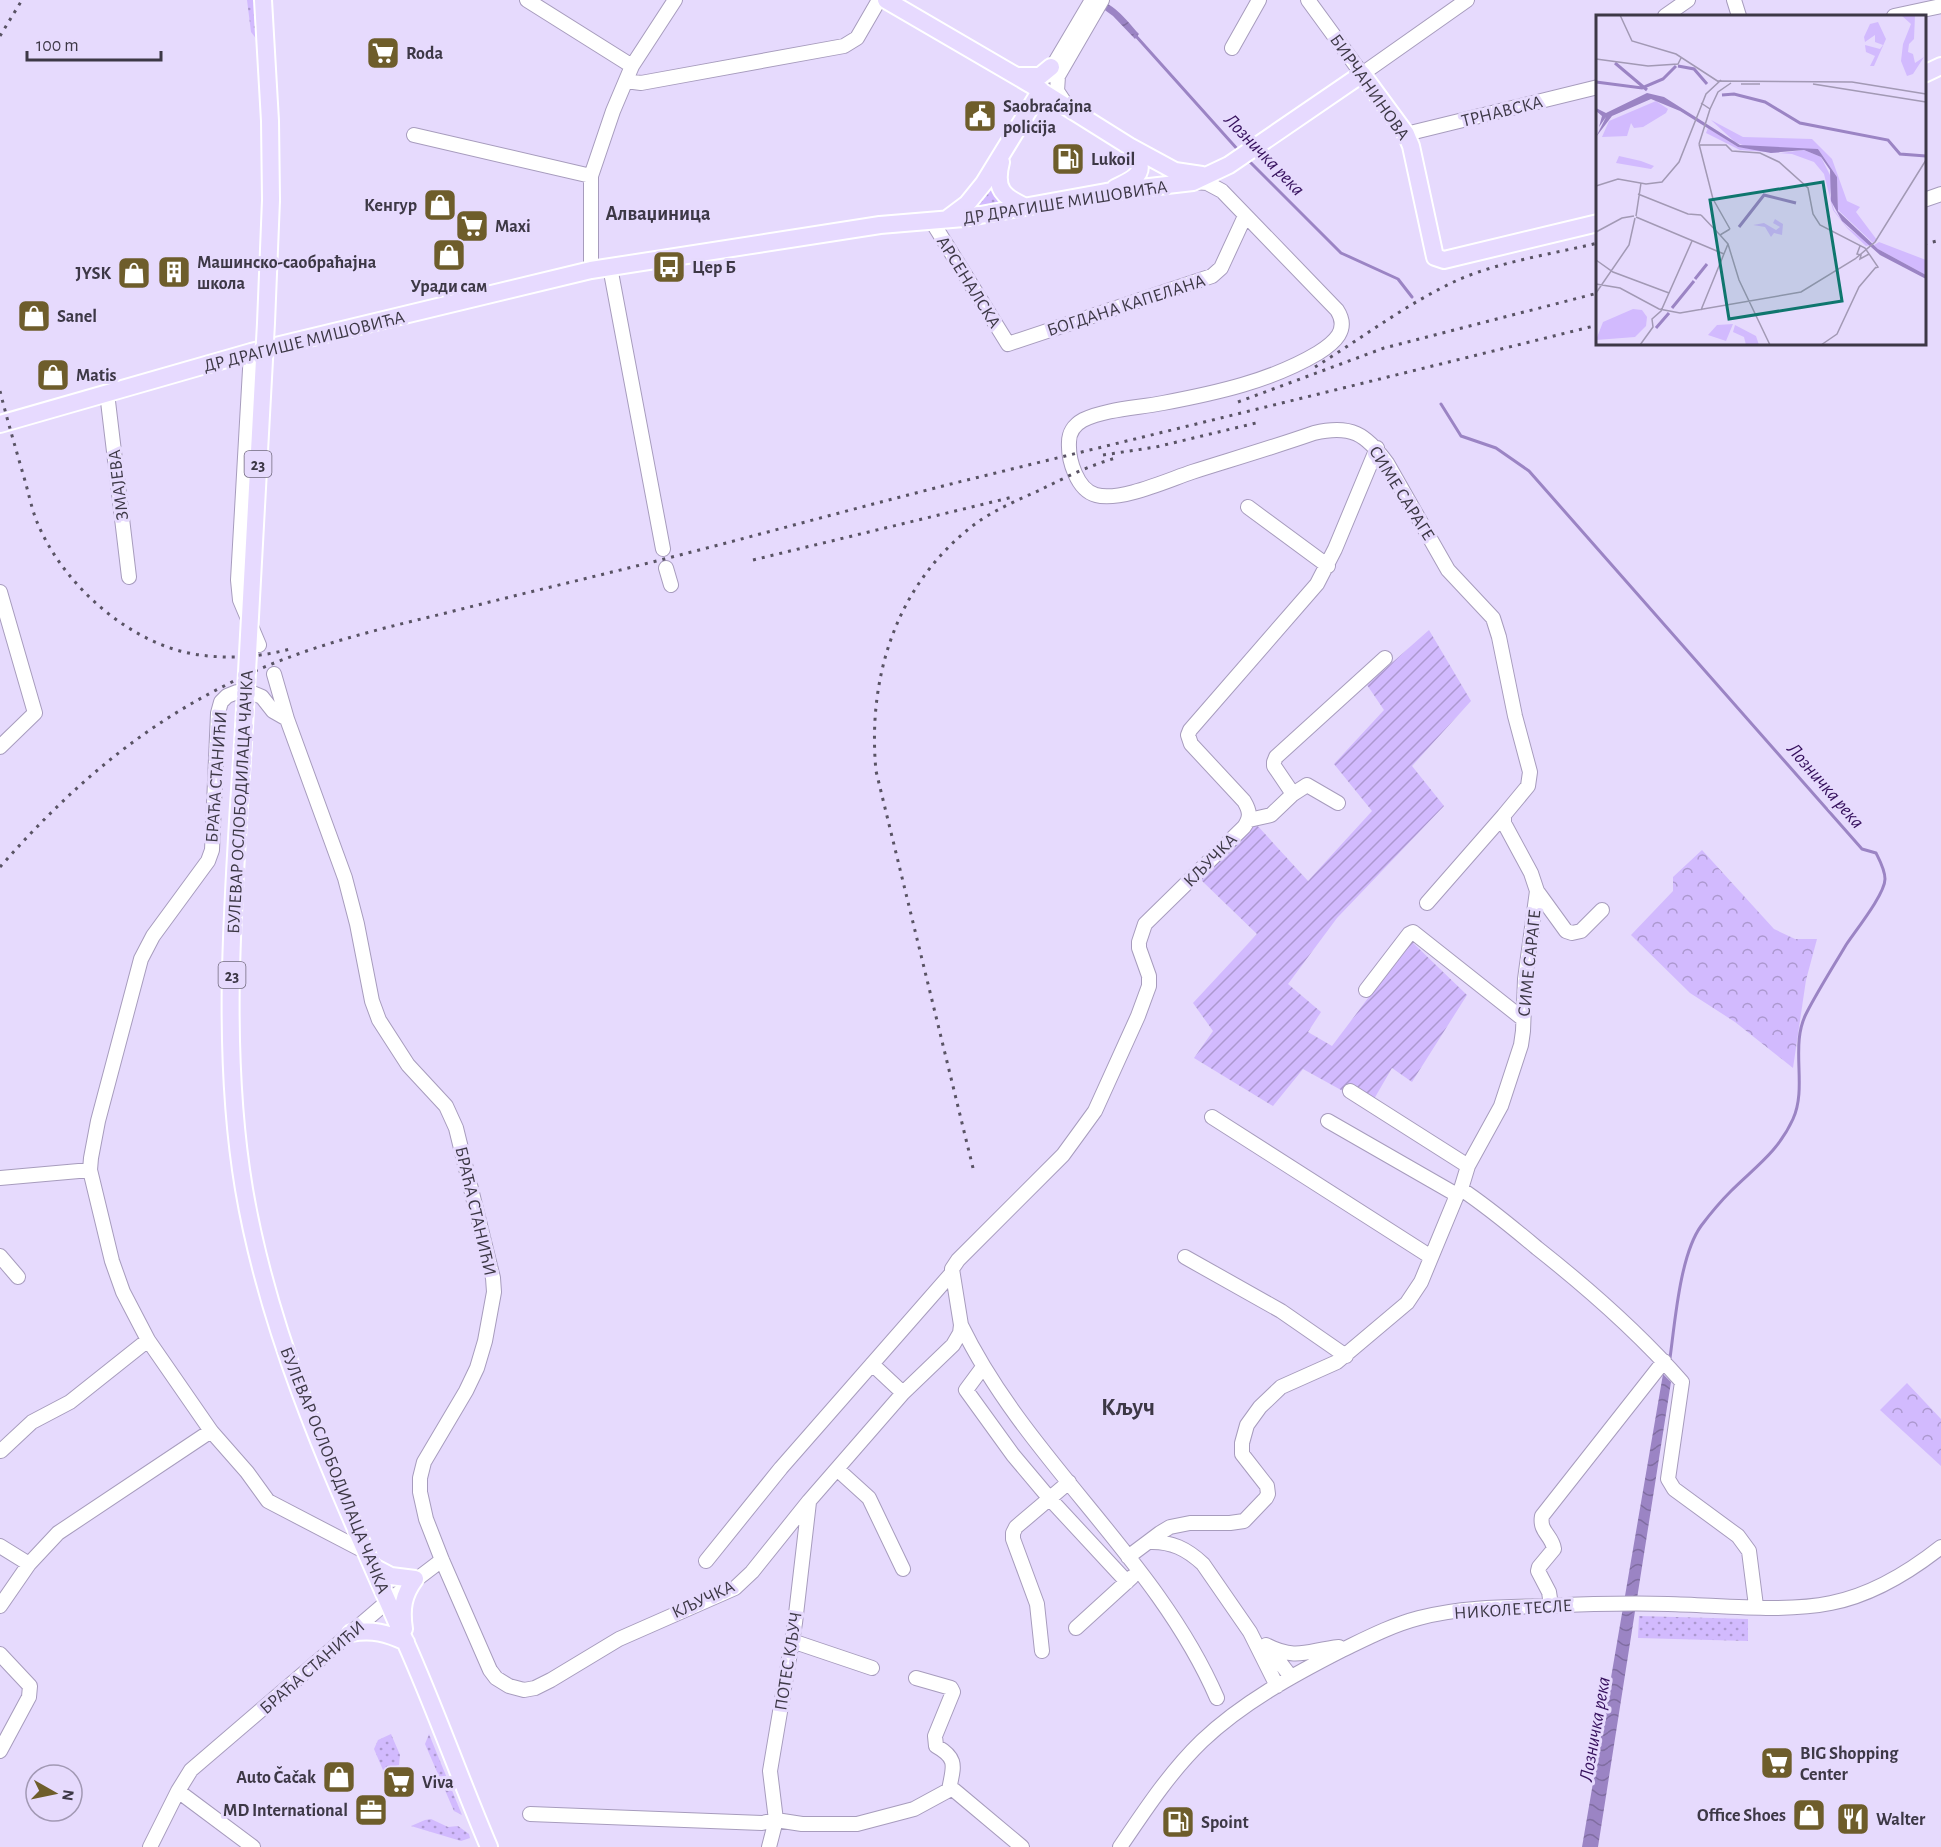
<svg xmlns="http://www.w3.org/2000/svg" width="1941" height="1847" font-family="'Alegreya Sans',sans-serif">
<defs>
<pattern id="grass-dots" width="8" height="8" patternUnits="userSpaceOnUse" patternTransform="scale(1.5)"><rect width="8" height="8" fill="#d2bafe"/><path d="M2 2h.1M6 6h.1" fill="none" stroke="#ac98cf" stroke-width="1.8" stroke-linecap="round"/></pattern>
<pattern id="forest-crowns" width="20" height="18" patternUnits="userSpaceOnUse" patternTransform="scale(1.5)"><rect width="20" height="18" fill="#d2bafe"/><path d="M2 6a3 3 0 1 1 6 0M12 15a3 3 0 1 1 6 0" fill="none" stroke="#ac98cf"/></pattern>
<pattern id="garden-furrows" width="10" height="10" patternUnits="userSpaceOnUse" patternTransform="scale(1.5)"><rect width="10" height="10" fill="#d2bafe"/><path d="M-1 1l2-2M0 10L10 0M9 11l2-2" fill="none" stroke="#ac98cf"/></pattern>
<pattern id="water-waves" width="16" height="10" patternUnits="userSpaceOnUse" patternTransform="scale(1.5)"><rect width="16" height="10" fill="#9b84c4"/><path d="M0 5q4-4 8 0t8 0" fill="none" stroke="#806da1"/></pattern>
</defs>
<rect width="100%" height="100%" fill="#e6dafd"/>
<!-- grass -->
<path fill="url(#grass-dots)" d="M247,0H256L258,41L251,32Z
M992,186L993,191L1003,203L967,209Z
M1639,1616L1748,1619V1641L1638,1638Z
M391,1734L400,1755L399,1765L383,1770L374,1749L378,1740Z
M429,1734L462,1815L454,1811L425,1744Z
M431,1819L448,1827L458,1826L469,1834L470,1838L461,1841L411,1826L425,1820Z"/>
<!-- forest -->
<path fill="url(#forest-crowns)" d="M1702,850L1774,929L1795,939H1817L1806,980L1793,1068L1735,1022L1690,993L1631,935L1673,891V877Z
M1907,1383L1941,1419V1466L1880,1410Z"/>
<!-- garden -->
<path fill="url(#garden-furrows)" d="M1429,630L1471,701L1412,766L1444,806L1337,918L1288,984L1321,1012L1308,1032L1332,1046L1411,941L1467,995L1412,1082L1392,1068L1370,1106L1303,1069L1273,1106L1194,1058L1213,1031L1193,1003L1257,934L1200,879L1255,823L1308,881L1372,811L1334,764L1384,710L1367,685Z"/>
<!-- water -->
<path fill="url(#water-waves)" d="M1091,0C1113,0 1125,19 1139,34L1135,39L1113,16Z
M1663,1374L1671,1382L1598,1847H1582Z"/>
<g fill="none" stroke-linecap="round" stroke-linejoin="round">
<!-- stream -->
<path stroke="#9b84c4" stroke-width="3" d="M1135,35L1239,151
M1248,160L1341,253L1398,279L1412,297
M1441,404L1461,436L1496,448L1529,471L1862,849L1876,853C1880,861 1885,870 1885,879C1885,894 1856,930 1846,945C1833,967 1819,989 1807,1012C1789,1045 1808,1086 1793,1119C1778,1152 1755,1167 1731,1191C1720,1202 1710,1214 1701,1226C1680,1255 1675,1322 1670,1358"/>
<defs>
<path id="minor" d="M527,0L632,66
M1308,0L1362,74L1467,0
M1734,0L1739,16
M1665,16L1688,0
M1894,16L1941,6
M1232,48L1259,0
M1047,76L1092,0
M626,81L641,83L844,46L857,38L879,0
M1067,106L1057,91L1058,76L1102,0
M1406,134L1598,87
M414,135L591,176
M1193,182L1207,183L1222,191L1337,310C1350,330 1334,343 1318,353C1271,381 1216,393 1163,403C1137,408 1106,409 1083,420C1074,425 1069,433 1069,442C1068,460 1077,490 1096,495C1120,502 1168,480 1192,472C1233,459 1274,447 1314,433C1351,424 1366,434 1387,463L1448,570L1493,618L1499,637L1515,716L1530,772L1528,786L1504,815V823L1531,873L1537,891L1525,979L1523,1031L1521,1045L1501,1106L1468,1166L1461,1189C1488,1207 1512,1227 1537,1248C1589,1289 1638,1332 1682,1382L1668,1479L1674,1489L1738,1536L1749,1551L1756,1606
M1924,200L1941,194
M931,220L1008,344L1212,276L1221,268L1245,216
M610,267L663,549
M591,270V176L613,111L632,66L675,0
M251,352L238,580L240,600L259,645
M107,393L129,577
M1248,507L1328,566
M666,568L671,585
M0,592L35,713L0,747
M274,674L287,719L345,878L357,924L372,1001L379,1020L408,1065L446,1106L456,1128L493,1278L494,1292L485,1341L477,1368L466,1391L424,1462L420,1478V1492L426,1519L442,1560L490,1670L496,1678L509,1686L524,1690L535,1688L551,1680L619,1639L735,1588L752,1572L809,1501L903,1393L953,1345L960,1333L961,1325L952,1269L958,1260L1063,1155L1095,1111L1138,1016L1149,986V976L1139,948V942L1145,924L1244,827C1251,817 1250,811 1244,801L1191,744L1188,735L1190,730L1317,584L1335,549L1377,448
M287,719L273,711L262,697L250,692H237L227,696L221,702L218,713L212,850L208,861L153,936L141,959L98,1121L91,1158L90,1170L112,1261L123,1292L148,1340L211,1431L247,1472L268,1501L364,1551
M1293,794L1307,785L1338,803
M1249,820L1271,815L1293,794L1274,766V762L1276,757L1385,658
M1537,891L1566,931L1572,933L1581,931L1602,910
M1427,903L1504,815
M1366,990L1409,934L1413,932L1523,1019
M1350,1091L1468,1166
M1212,1117L1431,1257
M1328,1121L1457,1195
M0,1178L90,1170
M0,1256L18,1277
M1185,1257L1281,1311L1346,1356
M961,1325C1027,1461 1157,1559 1217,1698
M872,1364L903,1393
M983,1367L966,1390L1013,1455L1050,1499L1127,1582
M1,1451L32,1422L70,1402L148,1340
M837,1469L869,1498L903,1569
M809,1502L795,1623L770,1771L776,1820L802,1824H857L914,1809L949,1790H954L1022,1847
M1149,1542C1171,1541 1187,1549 1203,1564L1250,1632L1277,1686
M0,1546L29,1564
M1128,1557L1160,1533L1170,1527L1190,1523H1230L1244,1521L1266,1498L1268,1494L1267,1486L1242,1454V1443L1247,1425L1260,1407L1281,1387L1337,1362L1407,1303L1421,1282L1457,1195L1461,1189
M706,1561L781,1468L951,1274
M1551,1605L1549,1592L1538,1571L1539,1567L1554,1549C1552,1535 1539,1532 1542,1516L1664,1361
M0,1606L29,1564L58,1533L211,1431
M1076,1628L1132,1577
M792,1641L872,1668
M1266,1645C1297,1661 1308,1650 1339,1647
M1269,1648L1291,1677
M1042,1651L1037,1604L1013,1539V1533L1016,1527L1069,1482
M0,1654L30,1686L29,1697L0,1751
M916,1678L951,1688L953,1692L935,1736L936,1746C959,1759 953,1767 949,1790
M178,1791L253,1847
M530,1814L762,1823L776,1820L769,1847
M150,1847L178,1791L191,1770L388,1601L442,1560
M1120,1847C1145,1810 1170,1772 1202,1741C1242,1703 1293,1675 1342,1650C1367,1638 1392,1625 1419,1618C1461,1607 1504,1607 1548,1606C1588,1604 1628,1603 1668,1604C1718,1605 1783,1613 1831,1603C1872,1595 1908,1573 1941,1547"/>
<path id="major" d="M263,0L270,121L271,200
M886,0L1030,84L1129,146L1175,171L1202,175
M1924,74L1941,66
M1017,76H1040L1051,67
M1001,162C994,189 1003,197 1026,207
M1115,188C1139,177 1149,171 1130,147
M947,219L967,204L984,183L1041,90
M0,424L251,352L591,270L880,225L964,218L1106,192L1193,182L1229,165L1362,74L1406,134L1411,146L1435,257L1444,260L1598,223
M244,727C235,878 219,1040 244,1189C271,1348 341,1494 405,1641C435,1708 460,1779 489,1847
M372,1566L391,1576L415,1579
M404,1629C401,1609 403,1595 415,1579
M351,1633C372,1629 387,1633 406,1642"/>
</defs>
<!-- minor casing -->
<use href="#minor" stroke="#a79cbd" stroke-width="16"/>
<!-- major casing -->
<use href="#major" stroke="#fff" stroke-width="20"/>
<!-- minor -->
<use href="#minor" stroke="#fff" stroke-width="14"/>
<!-- major -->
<use href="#major" stroke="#e7daff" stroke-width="16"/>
<!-- rail -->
<path stroke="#595364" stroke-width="3" stroke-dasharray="3 6" stroke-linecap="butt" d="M0,36L22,0
M1924,244L1941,240
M1315,367C1362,338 1409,302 1460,279C1503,261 1552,254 1598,243
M0,391C7,419 15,446 23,474C28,490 31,507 37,522C63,585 131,646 200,655C229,659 261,657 290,649
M1238,402L1384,348L1598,293
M1103,455L1156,447L1256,423
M753,560L1013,497
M0,867C67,791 136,730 226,685C295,649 371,631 446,613C524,593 602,575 680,555C777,530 874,503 971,479C1180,428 1389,377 1598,325
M973,1168L876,771C867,676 897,583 975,524C994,510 1018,500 1040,490C1064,478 1090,465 1116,458"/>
<defs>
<path id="major-bridge" d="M244,727L266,323L271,200"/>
</defs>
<!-- major-bridge casing -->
<use href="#major-bridge" stroke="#fff" stroke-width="20" stroke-linecap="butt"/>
<!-- major-bridge -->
<use href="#major-bridge" stroke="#e7daff" stroke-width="16"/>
</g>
<!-- icons -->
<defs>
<symbol id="supermarket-square" viewBox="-11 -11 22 22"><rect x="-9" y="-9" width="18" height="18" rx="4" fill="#6e5d2b" stroke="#e6dafd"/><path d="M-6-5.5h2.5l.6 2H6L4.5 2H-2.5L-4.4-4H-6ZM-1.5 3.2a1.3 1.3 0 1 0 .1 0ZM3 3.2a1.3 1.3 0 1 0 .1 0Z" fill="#fff"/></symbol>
<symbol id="civic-square" viewBox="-11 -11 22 22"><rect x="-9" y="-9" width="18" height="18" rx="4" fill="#6e5d2b" stroke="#e6dafd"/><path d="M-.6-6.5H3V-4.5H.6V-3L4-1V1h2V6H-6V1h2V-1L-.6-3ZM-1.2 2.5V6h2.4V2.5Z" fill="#fff"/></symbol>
<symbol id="fuel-square" viewBox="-11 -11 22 22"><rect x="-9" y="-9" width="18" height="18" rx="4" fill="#6e5d2b" stroke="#e6dafd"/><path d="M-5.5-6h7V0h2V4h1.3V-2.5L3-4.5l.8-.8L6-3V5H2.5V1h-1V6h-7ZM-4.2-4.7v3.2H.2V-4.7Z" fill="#fff"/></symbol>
<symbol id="shop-square" viewBox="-11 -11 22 22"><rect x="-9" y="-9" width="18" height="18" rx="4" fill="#6e5d2b" stroke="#e6dafd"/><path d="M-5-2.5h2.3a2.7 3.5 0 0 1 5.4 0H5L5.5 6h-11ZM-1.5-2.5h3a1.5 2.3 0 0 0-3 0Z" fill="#fff"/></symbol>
<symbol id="bus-square" viewBox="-11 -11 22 22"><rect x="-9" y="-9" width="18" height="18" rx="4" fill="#6e5d2b" stroke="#e6dafd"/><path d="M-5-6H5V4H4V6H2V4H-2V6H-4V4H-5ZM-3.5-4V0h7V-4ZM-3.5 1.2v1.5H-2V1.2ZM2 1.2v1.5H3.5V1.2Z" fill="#fff"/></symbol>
<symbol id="building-square" viewBox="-11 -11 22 22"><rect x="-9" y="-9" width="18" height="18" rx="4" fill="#6e5d2b" stroke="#e6dafd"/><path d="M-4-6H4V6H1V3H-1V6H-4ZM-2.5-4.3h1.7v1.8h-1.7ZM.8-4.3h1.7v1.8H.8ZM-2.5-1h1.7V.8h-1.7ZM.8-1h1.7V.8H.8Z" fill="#fff"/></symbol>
<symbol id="office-square" viewBox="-11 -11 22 22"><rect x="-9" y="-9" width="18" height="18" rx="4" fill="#6e5d2b" stroke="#e6dafd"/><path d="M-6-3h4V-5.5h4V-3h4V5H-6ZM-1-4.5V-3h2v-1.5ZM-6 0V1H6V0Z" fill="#fff"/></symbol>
<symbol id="restaurant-square" viewBox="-11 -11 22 22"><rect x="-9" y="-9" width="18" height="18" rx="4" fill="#6e5d2b" stroke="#e6dafd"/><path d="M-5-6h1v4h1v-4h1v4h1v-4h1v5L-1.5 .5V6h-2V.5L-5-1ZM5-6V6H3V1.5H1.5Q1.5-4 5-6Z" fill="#fff"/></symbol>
</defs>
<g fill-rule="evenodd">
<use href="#supermarket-square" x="364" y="34" width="38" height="38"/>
<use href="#civic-square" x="961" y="97" width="38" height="38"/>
<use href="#fuel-square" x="1049" y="140" width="38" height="38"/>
<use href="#shop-square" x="421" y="186" width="38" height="38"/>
<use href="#supermarket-square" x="453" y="207" width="38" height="38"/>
<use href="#shop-square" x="430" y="236" width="38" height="38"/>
<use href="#bus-square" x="650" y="248" width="38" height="38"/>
<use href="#building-square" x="155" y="253" width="38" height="38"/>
<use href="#shop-square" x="115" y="254" width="38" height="38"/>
<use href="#shop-square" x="15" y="297" width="38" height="38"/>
<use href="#shop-square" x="34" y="356" width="38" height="38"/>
<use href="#supermarket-square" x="1758" y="1744" width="38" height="38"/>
<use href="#shop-square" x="320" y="1758" width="38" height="38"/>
<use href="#supermarket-square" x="380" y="1763" width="38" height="38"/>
<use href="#office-square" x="352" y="1791" width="38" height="38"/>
<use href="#shop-square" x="1790" y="1796" width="38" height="38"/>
<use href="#restaurant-square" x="1834" y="1800" width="38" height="38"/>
<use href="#fuel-square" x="1159" y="1803" width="38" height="38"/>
</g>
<g text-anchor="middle" stroke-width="6" stroke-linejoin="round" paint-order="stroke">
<!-- shield labels -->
<g fill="#e6dafd" stroke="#70697d" stroke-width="1.5">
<rect x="244.5" y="451" width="27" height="26" rx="4.5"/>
<rect x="218.5" y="962" width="27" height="26" rx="4.5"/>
</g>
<g font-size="16" font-weight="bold" fill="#3d3846">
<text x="258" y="470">23</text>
<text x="232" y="981">23</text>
</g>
<!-- poi labels -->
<g font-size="18" font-weight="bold" fill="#3d3846" stroke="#e6dafd" text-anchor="start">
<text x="406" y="59">Roda</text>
<text x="1003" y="112">Saobraćajna<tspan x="1003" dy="21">policija</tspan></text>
<text x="1091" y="165">Lukoil</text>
<text x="417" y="211" text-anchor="end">Кенгур</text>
<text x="495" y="232">Maxi</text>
<text x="197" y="268">Машинско-саобраћајна<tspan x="197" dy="21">школа</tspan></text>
<text x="692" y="273">Цер Б</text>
<text x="111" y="279" text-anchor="end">JYSK</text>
<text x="449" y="292" text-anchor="middle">Уради сам</text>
<text x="57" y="322">Sanel</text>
<text x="76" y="381">Matis</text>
<text x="1800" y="1759">BIG Shopping<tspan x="1800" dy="21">Center</tspan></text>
<text x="316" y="1783" text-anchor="end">Auto Čačak</text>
<text x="422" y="1788">Viva</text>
<text x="348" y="1816" text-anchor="end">MD International</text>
<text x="1786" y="1821" text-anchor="end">Office Shoes</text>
<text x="1876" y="1825">Walter</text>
<text x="1201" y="1828">Spoint</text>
</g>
<!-- street labels -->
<g font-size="18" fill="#3d3846" stroke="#e6dafd">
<text transform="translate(1370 87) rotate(55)" y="6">БИРЧАНИНОВА</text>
<text transform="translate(1502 111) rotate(-14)" y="6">ТРНАВСКА</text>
<text transform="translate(1065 202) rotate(-9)" y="6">ДР ДРАГИШЕ МИШОВИЋА</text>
<text transform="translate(969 282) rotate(58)" y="6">АРСЕНАЛСКА</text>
<text transform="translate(1126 305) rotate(-18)" y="6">БОГДАНА КАПЕЛАНА</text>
<text transform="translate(304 341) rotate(-14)" y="6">ДР ДРАГИШЕ МИШОВИЋА</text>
<text transform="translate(118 485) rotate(-97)" y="6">ЗМАЈЕВА</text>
<text transform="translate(1402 493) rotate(58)" y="6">СИМЕ САРАГЕ</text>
<text transform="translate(216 777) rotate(-86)" y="6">БРАЋА СТАНИЋИ</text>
<text transform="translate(240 802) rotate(-87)" y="6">БУЛЕВАР ОСЛОБОДИЛАЦА ЧАЧКА</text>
<text transform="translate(1210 860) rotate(-45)" y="6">КЉУЧКА</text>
<text transform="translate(1529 963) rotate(-84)" y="6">СИМЕ САРАГЕ</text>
<text transform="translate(476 1211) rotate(77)" y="6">БРАЋА СТАНИЋИ</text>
<text transform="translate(335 1470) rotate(68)" y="6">БУЛЕВАР ОСЛОБОДИЛАЦА ЧАЧКА</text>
<text transform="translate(703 1599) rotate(-25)" y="6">КЉУЧКА</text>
<text transform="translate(1513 1609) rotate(-4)" y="6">НИКОЛЕ ТЕСЛЕ</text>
<text transform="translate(788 1661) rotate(-81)" y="6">ПОТЕС КЉУЧ</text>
<text transform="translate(312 1667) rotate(-41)" y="6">БРАЋА СТАНИЋИ</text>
</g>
<!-- water labels -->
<g font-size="20" font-style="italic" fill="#350f5c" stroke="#e6dafd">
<text transform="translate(1265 154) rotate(46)" y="7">Лозничка река</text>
<text transform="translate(1826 785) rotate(49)" y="7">Лозничка река</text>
<text transform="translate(1594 1729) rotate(-80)" y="7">Лозничка река</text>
</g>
<!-- neighbourhood labels -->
<g font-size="20" font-weight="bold" fill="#3d3846" stroke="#e6dafd">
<text x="658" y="220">Алваџиница</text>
</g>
<!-- district labels -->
<g font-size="24" font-weight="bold" fill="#3d3846" stroke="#e6dafd">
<text x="1128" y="1415">Кључ</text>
</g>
</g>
<!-- overview -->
<g transform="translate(1596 15)">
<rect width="330" height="330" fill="#e6dafd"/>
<path d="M305,0H319L318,24L313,29L312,37L317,39L319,48L328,42L317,59L311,61L305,46L307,29L315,9ZM282,7L290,24L278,51H274L279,41L270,37L269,30L284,34L287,30L279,27V20L269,27L268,22L274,9ZM115,105L147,122L216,124L236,144L251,186L264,192L260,197L281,225L277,228L242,195L241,162L222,134L154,133L139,127ZM112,113L142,132L185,138L208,135L225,142L236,164L234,180L238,195L251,212L275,230L270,231L251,213L237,195L228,159L218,147L196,139L144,135L110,118ZM23,141L45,146L58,151L55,154L20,148ZM283,227L330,245V260L282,234L278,230ZM137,309L130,326L112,320L121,310ZM139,310L160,321L163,330H150L148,322L137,317Z" fill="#d2bafe"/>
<path d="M37,294L46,295L51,302L50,311L39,322L0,325L7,307Z" fill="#d2bafe"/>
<path d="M179,204L187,209L186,220L178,218L175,222L169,212L157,210L168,208L180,215L184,212L177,208Z" fill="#d2bafe"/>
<path d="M60,86L72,94L70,98L47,112L38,113L35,108L31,121L6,122L13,106Z" fill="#d2bafe"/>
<path d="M51,78L68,82L144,130L222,134L241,162L242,196L282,234L330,260V264L284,240L246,206L235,186L234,155L225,142L208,135L175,138L142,132L84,96L55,84L16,101L0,122L10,102L3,112L6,101L0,96V93L10,98Z" fill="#9b84c4"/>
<path fill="none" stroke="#9b84c4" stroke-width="3" d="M19,48L51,75M82,51L98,54L111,69M0,67L46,73L67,64L80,51M126,80L138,79L169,87L204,108L292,125L304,139L330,141M143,212L168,180L200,188M99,264L111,249M76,293L98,266M60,313L73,298"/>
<path fill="none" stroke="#a299b4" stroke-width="1.5" d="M24,0L36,26L80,39L123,67M0,44L52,51L82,49L85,43M122,66L256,67L330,79M145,69H164M217,69L330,87M114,94L122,77L135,68M103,129L117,184L134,214M103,129L114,94L105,88M103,130H130L136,136L164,138L183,147L212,173L217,199L224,210L269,233L282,252L279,253M0,171L22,164L50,169L66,167L83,147L110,79L125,65M42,179L92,199L105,200M105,200L124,220M40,201L45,168M40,202L128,239M134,214L124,220L132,229L143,265L174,330M0,217L26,203L38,201M264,231L261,239L265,240L264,244L273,239M0,245L17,257L73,278M0,269L24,273L63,294L84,298L205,277L259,244L279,227L330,145M0,278L33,230L39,203M105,295L132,229M44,330L57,312L56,304L65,296L96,226M225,330L241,319L263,272L280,252"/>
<path fill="#0f766e" fill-opacity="0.15" stroke="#0f766e" stroke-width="3" d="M227,167L246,286L133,304L114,185Z"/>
<rect width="330" height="330" fill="none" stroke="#3d3846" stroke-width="3"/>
</g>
<!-- north arrow -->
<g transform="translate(54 1793) rotate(99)"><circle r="28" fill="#e6dafd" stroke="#a299b4" stroke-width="1.5"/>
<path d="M0-4.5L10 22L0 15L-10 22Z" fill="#6e5d2b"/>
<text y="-9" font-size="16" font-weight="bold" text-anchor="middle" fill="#3d3846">N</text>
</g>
<!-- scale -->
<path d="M27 51v9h134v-9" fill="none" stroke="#3d3846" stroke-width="3"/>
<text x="36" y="51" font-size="18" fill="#3d3846" stroke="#e6dafd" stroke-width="4.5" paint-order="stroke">100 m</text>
</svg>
